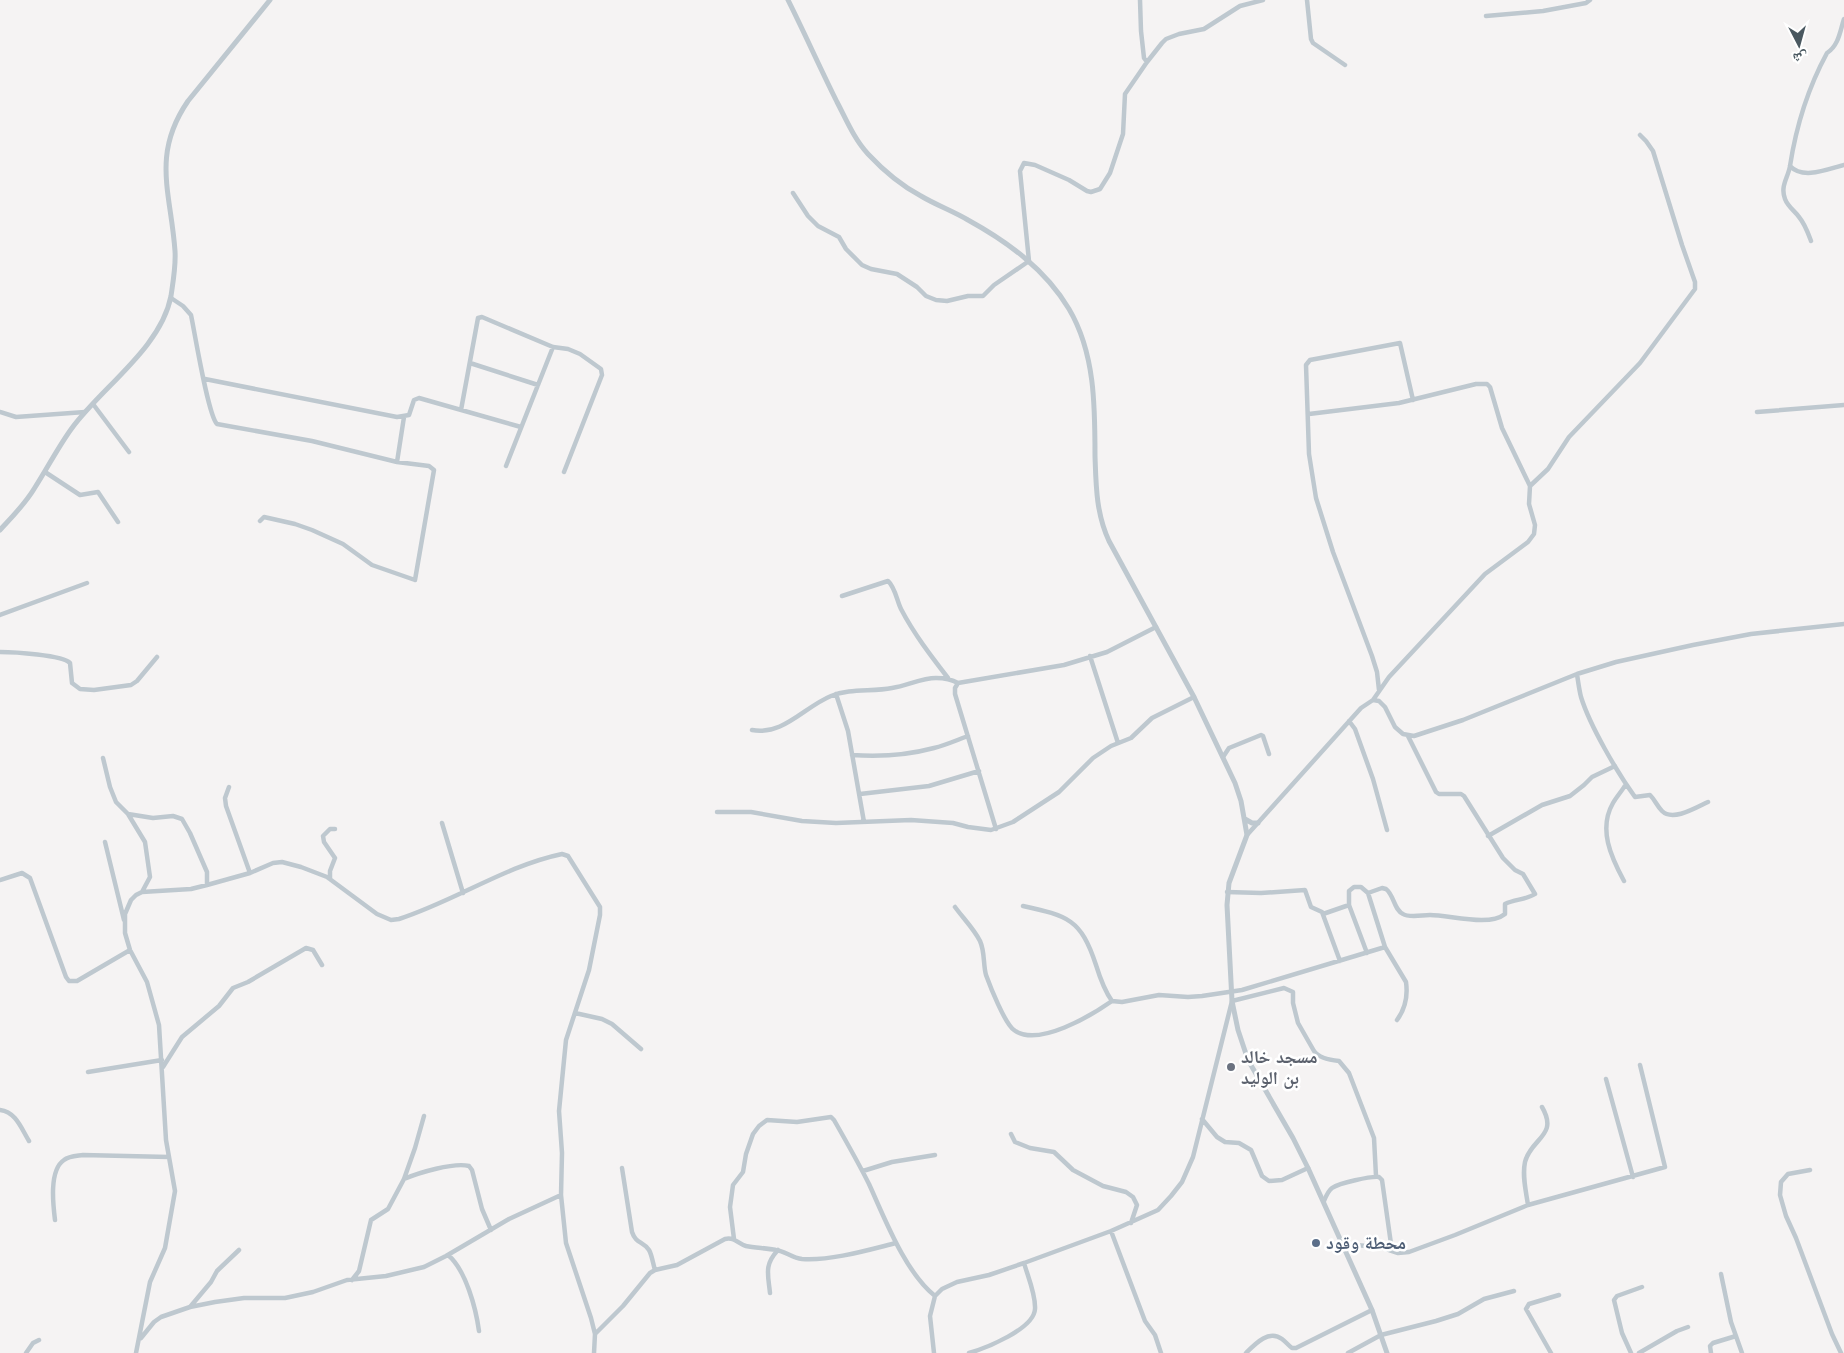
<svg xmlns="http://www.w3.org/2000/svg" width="1844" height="1353" font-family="Jost,'Noto Naskh Arabic',sans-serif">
<rect width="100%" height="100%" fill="#f5f3f3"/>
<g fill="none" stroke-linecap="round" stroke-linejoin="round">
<!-- minor -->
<path stroke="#bec8cf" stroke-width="4.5" d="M1140,0L1141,31L1144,58L1147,62L1162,43L1166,39L1179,34L1204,29L1240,6L1263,0
M1307,0L1311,39L1313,43L1345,65
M1486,16L1543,11L1586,3L1590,0
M1790,166C1803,180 1828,169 1844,165
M793,193L808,216L818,226L839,237L846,249L862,265L871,269L897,274L917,287L926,296L936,300L947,301L968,296H983L994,285L1029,261L1020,171L1024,163L1035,165L1069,180L1087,191L1091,192L1100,189L1110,173L1123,134L1125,94L1147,62
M1811,241C1808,233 1805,224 1799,217C1795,211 1788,207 1785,199C1780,186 1788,178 1790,166C1796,127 1808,88 1827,53C1839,45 1840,31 1844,19
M171,298L183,306L191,315C195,334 208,415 217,424L312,441L397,462L429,466L434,470L415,580L372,565L343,544L312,530L295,524L264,517L260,521
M470,363L538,385
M205,379L397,417L409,415L414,400L419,398L521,427
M93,404L129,452
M461,410L478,318L482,317L553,347L568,349L580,354L601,369L602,375L564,472
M0,412L16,417L85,412
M1757,412L1844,405
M1309,414L1399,403L1476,384H1487L1490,387L1502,428L1530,486
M397,462L404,417
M506,466L553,347
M45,472L80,495L98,492L118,522
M842,596L888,581C895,587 897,601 901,609C914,634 931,656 948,678
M0,615L87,583
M0,652C13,652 63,655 70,663L72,683L80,689L94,690L131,685L137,681L157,657
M1090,656L1118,743
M1577,674C1578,681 1579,689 1581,697C1590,726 1617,772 1635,797L1650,795C1655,800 1657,806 1662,811C1673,822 1697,807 1708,802
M958,683L955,688V694L996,829
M1379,690L1377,672L1372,656L1333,552L1316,498L1309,454L1306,365L1310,360L1400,343L1413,400
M836,694L848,731L864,822
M1373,700L1389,677L1485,574L1528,542L1534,534L1535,525L1529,504L1530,486L1548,469L1569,437L1640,363L1695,289V282L1682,245L1653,151L1646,141L1640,135
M1349,721L1355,729L1373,779L1387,830
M752,730C783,736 804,707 831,696C850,688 872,692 892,688C907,686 921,678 936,678C945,678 951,679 958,683L1064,665L1107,652L1156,627
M852,755C880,757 908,755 934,748C946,745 957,740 968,736
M1223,757L1229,748L1261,735L1263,736L1269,754
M103,758L110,787L116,802L128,814L145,842L150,877L142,892
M229,787L225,798L226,806L250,873
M860,794L929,786L979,771
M717,812H751L802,821L836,823L911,820L953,823L968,827L991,830L1013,822L1059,792L1093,758L1111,746L1131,738L1152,718L1194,697
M128,814L153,818L173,816L182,819L190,833L207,872V885
M442,823L463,893
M1247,835L1361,708L1373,700L1379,701L1385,707L1395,727L1403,734L1414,736L1463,720L1577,674L1616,662L1693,645L1751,634L1844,624
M1488,836L1542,805L1570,796L1584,785L1592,777L1615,766
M105,842L124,920
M330,879V871L335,858L324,842L323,836L330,829H335
M0,880L22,873L30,878L66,977L69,981H77L130,950
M1624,881C1611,857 1598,829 1613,803C1617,796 1622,791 1626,784
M1227,892L1261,893L1305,890L1311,907L1322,912L1340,961
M1368,893L1382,888L1386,889C1394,895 1394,910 1403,914C1409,918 1422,915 1430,915C1450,915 1489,927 1505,914V904C1515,899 1526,900 1535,894L1523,874L1515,870L1503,858L1464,796L1461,794H1439L1436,792L1408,736
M1023,906C1068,916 1081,919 1096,965C1100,978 1104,990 1112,1001L1122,1002L1159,995L1188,997L1202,996L1242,990L1385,947
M955,907C963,918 974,929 980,941C985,952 983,964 986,975C990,986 1005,1024 1014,1030C1038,1048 1092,1015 1112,1001
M1323,914L1349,905
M1367,953L1349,905V891L1354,887H1361L1368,893L1385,947L1406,982C1408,996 1405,1009 1397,1020
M575,1013L602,1019L612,1024L641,1049
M163,1067L182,1037L219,1006L233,988L248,982L306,948L313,950L322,965
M88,1072L162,1060
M1606,1079L1633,1177
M0,1110C16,1112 21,1128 29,1141
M1202,1119L1217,1137L1225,1142L1239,1143L1251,1150L1262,1176L1269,1181L1282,1180L1308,1168
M1011,1134L1015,1142L1030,1148L1054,1152L1073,1170L1103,1186L1126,1192L1133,1197L1137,1205L1131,1223
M622,1168L632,1232C636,1244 643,1241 649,1250C652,1255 653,1264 655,1270
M1810,1170L1788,1174L1781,1182L1780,1195L1786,1216L1796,1238L1832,1334L1841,1353
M863,1171L892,1162L935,1155
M404,1179C418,1173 454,1162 469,1166L472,1170L482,1209L491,1230
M1324,1201C1326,1196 1328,1191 1332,1188C1339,1183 1371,1176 1379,1177L1382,1180L1392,1251
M1528,1205C1526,1191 1522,1176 1525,1162C1531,1138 1559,1136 1542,1107
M55,1220C53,1204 49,1170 64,1160C69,1156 77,1156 83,1155L169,1157
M1111,1231L1145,1321L1155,1335L1161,1353
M734,1239L730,1207L733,1185L743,1172L746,1154L753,1134L759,1126L767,1120L797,1122L831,1117L834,1120C846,1141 858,1162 869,1184C885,1219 905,1272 935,1296
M1344,1247L1355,1245L1380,1247L1398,1253L1409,1252L1455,1235L1528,1205L1665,1167L1640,1065
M448,1255C466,1270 476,1309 479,1331
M1721,1274L1731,1322L1742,1353
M352,1280L359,1271L371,1220L388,1209L404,1179L415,1148L424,1116
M770,1293C768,1274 764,1265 778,1250
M190,1307L211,1282L217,1271L239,1250
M595,1334L623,1306L650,1273L655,1270L677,1265L725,1239C735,1237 737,1243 746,1246C755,1248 766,1248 776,1250C785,1251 792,1258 802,1259C831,1261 868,1250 896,1243
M141,1338L154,1322L161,1317L190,1307L215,1302L244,1298H285L313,1292L347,1280L386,1276L424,1267L446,1256L509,1219L561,1195
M26,1353L33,1343L39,1340
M136,1353L150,1282L165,1248L175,1191L166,1140L159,1025L147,982L130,950L125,933V914L131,900L136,895L142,892L191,889L207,885L250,873L273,863L282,862L301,867L327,877L377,914L391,920L399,919C455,901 505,866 562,854L568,856L600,907V915L589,970L566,1040L559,1111L562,1153L561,1195L566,1243L591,1318L595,1334L594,1353
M934,1353L930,1316L935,1296L942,1289L957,1282L989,1275L1024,1263L1111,1231L1158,1210L1171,1196L1182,1182L1193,1157L1232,1001L1284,988L1293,992V1003L1298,1023L1314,1051C1319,1058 1329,1060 1339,1061L1349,1073L1374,1138L1376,1176
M969,1353C986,1348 1034,1329 1035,1309C1036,1295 1028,1277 1024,1263
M1246,1353C1255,1344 1269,1329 1282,1339C1286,1342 1288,1345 1292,1348H1296L1372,1310
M1348,1353L1381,1335L1436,1321L1458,1314L1484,1299L1514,1291
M1551,1353L1526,1309L1529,1304L1559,1295
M1631,1353L1622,1333L1614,1300L1617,1296L1642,1287
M1639,1353L1677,1331L1688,1327
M1711,1353L1710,1346L1713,1343L1736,1336"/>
<!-- tertiary -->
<path stroke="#bec8cf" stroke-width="5" d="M788,0C805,34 820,68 837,102C846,119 854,139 868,154C882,169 902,186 921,196C936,205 953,211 968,220C1008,242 1045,269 1069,309C1095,353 1095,406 1095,456C1096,485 1096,513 1109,541L1194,697L1235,783L1241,801L1247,835L1229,883L1227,905L1232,1001L1238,1030L1248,1060L1293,1138L1308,1168L1372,1310L1387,1353
M0,530C12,517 25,504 34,489C47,469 58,447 72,428C102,387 161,348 171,296C173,282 176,266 175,251C171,193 151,155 188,101L270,0
M1245,819L1252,823H1258"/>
</g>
<!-- markers -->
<circle fill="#6b7280" stroke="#fff" stroke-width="2" cx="1231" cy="1067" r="5"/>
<circle fill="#5c6f8a" stroke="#fff" stroke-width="2" cx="1316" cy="1243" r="5"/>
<g text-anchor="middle" stroke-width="5" stroke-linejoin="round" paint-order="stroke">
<!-- worship labels -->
<g font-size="18" font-weight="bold" fill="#5b616d" stroke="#fff" text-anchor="start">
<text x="1241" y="1063">مسجد خالد<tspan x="1241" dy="21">بن الوليد</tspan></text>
</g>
<!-- service labels -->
<g font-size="18" font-weight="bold" fill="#4e5e75" stroke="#fff" text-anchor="start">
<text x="1326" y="1249">محطة وقود</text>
</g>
</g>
<!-- north arrow -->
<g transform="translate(1799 45) rotate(174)" stroke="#ffffff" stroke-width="4" paint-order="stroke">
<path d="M0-4L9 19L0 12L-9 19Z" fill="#4a5860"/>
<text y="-8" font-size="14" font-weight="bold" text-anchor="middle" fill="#4a5860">ش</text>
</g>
</svg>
